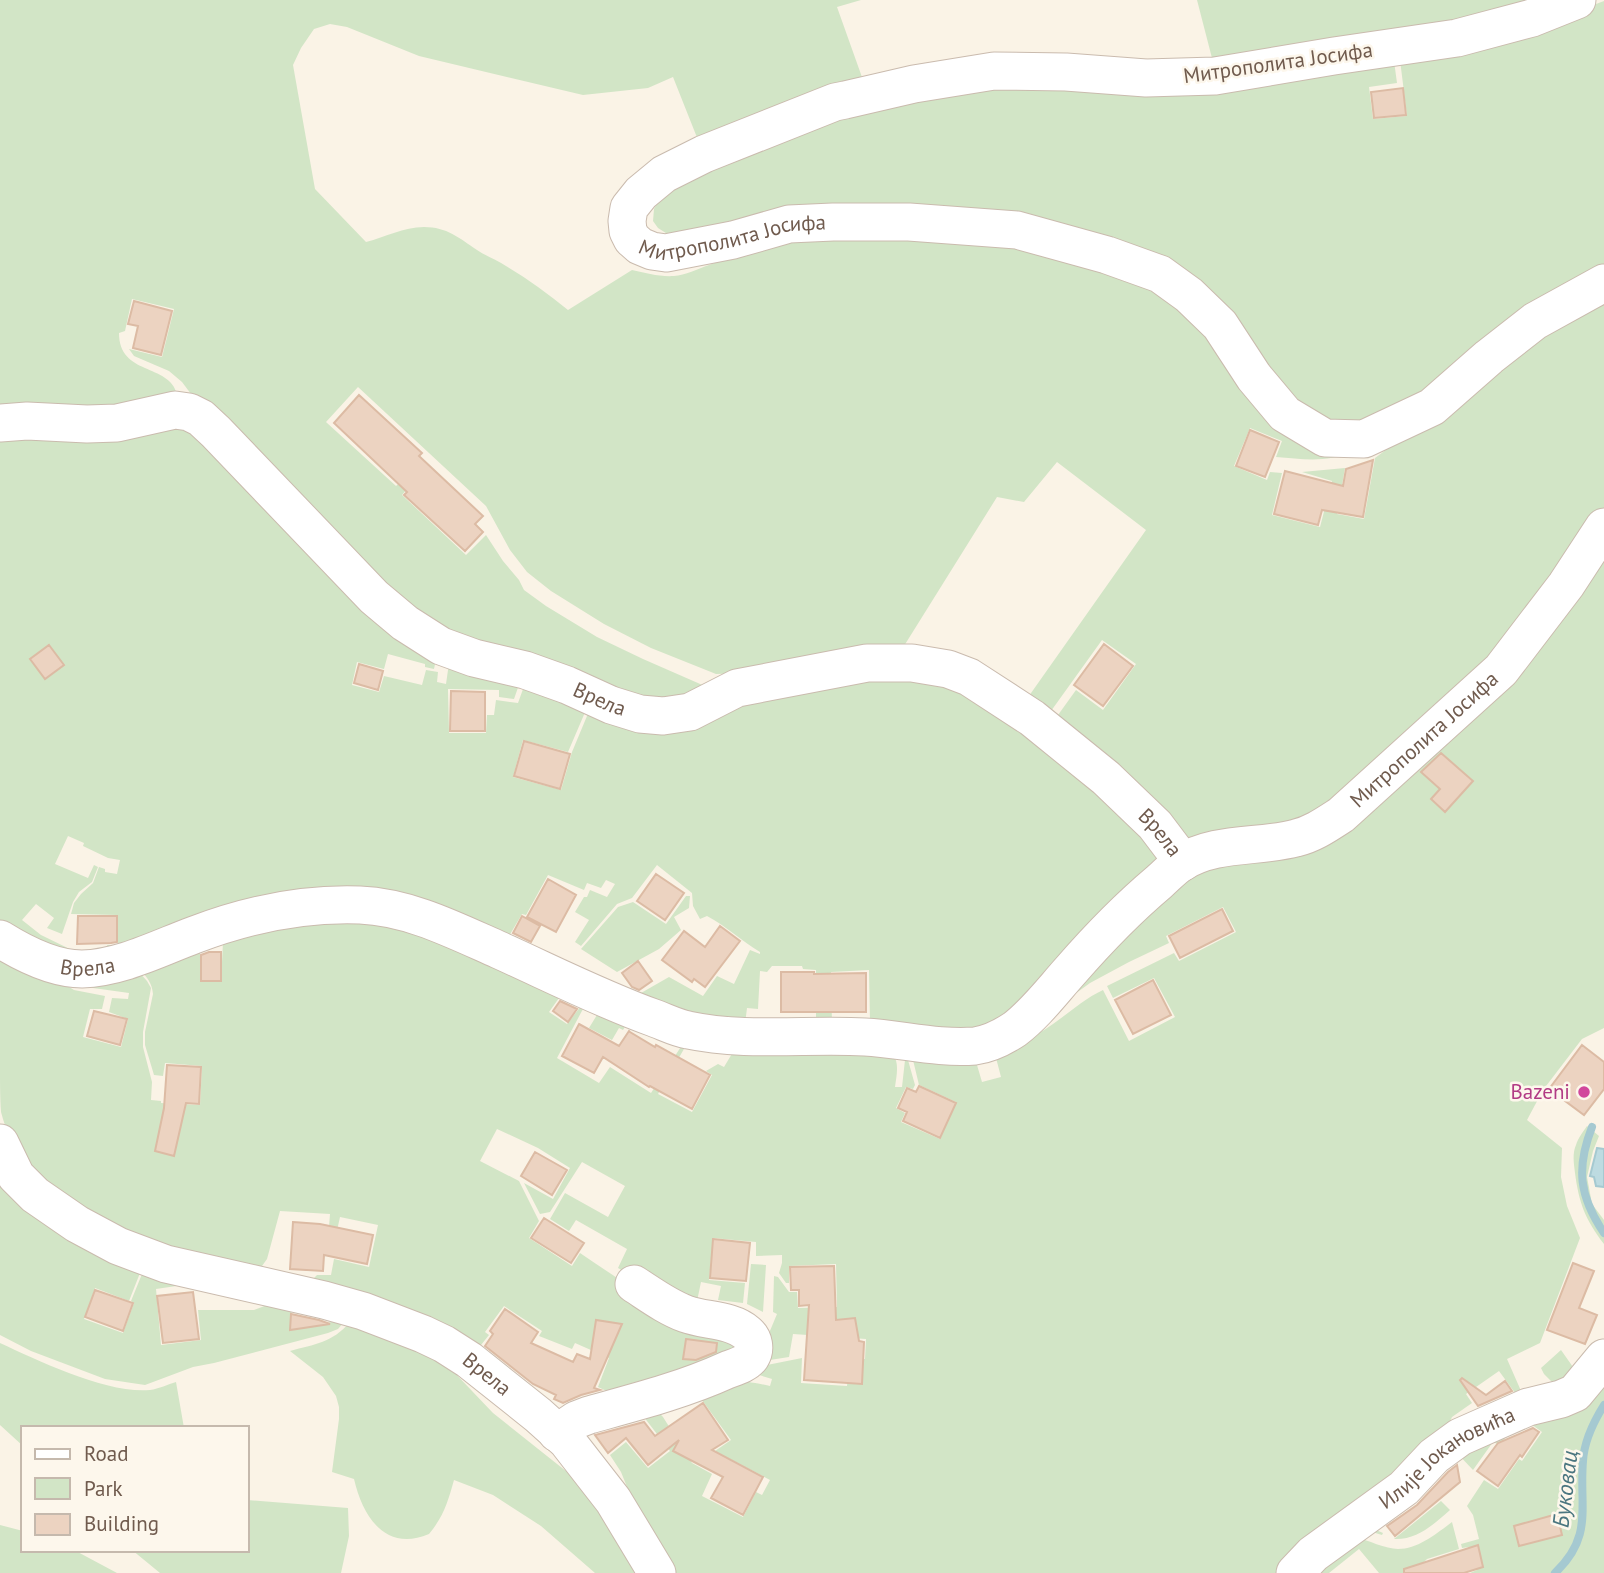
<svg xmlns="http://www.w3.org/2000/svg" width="1604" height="1573" font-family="'PT Sans',sans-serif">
<rect width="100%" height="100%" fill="#faf3e6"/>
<!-- green -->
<path fill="#d2e5c6" d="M0,0H861L837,7L863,80L831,88L698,140L673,77L648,88L583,95L419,56L347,27L330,24L314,29L301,48L293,65L315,189L366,242C386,237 403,227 424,227C447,227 459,238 477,250C486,256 497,260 506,266C528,279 548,294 568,310L632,270C645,273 660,277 674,276C685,275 698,269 709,265C734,256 765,243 790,238C824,231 862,233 896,235C955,237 1013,240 1070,255C1118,268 1172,285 1205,325C1222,346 1231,372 1247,393C1262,413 1287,431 1310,441C1322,447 1337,449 1351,452C1327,463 1302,459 1276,457L1282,441L1250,428L1234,466L1267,480L1270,472L1282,473L1272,515L1320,527L1332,481L1302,472L1345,468L1337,514L1364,519L1375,458L1395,443L1393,426L1390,414L1361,427L1327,426L1291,405L1262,368L1229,316L1199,286L1165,262L1103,241L1017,217L905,210H834L789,212L727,229L682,237L669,235L658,228L653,221L654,209L661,195L676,183L700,170L821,118L854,109L971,86L1010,82L1067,83L1145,91L1219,89L1394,61L1397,83L1369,87L1373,119L1407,116L1400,60L1477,49L1604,1V1028L1582,1039L1543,1090L1527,1120L1562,1148L1561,1177L1567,1206L1580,1238L1540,1343L1507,1359L1525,1400L1521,1401L1499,1371L1466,1394L1472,1403L1452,1417L1446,1430L1443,1441L1429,1453L1403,1482L1319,1545L1288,1573H671L644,1529L621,1472L610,1455L626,1442L648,1468L670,1451L637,1408L651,1404L663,1417L692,1463L712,1474L702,1496L743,1517L756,1492L762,1495L770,1480L715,1451L731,1440L694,1389C727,1378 737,1379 770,1386L772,1379L756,1374L737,1371L802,1358L801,1383L847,1386L849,1359H865L866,1339L793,1334L789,1357L757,1362L777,1314L773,1312L774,1276L778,1277L789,1292H797L798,1308L837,1307L836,1264L789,1266V1283H786L779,1273L782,1263V1255L756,1256V1242L713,1238L709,1280L745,1283L743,1303L718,1300L721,1286L701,1282L696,1306L717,1311L719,1306L746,1312L757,1318L759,1321C733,1319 708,1316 683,1305L618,1268L627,1249L576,1220L569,1231L550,1219L565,1193L608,1217L625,1186L582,1162L550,1212L540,1214L524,1183L553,1199L570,1168L538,1148L497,1129L480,1161L519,1181L539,1221L529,1238L572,1266L580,1253C595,1263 611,1274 626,1284C647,1299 666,1315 691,1322C710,1328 733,1326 747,1341L746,1354L730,1365L684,1383L622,1398L598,1387L609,1358L575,1343L572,1349L539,1336L542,1331L504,1306L485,1332L489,1335L477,1350L426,1319L389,1304L314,1281V1278L317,1275H331L334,1259L369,1267L378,1225L340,1217L332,1253L327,1252L330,1214L280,1211L267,1259L262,1266C237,1273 174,1254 148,1245C109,1231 54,1203 28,1170C15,1154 6,1131 1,1112C0,1098 0,1079 0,1064C0,1027 0,990 0,953L35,971L56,979L74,990L105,996L102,1009H90L83,1037L121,1047L128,1019L109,1012L112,998L128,999L129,993L93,988L76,982L78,980L98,979L138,971L147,981L151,988L143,1032V1047L152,1082L151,1100L161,1101V1103L200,1105L202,1066L165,1063L163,1076L154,1075L145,1045V1032L153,994C152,983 147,977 140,970L172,960L197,948L200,953V982H221L223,942L226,937L249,930L294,921L320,917L357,916L384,919L411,927L448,941L534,980L559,998L549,1012L567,1024L581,1006L584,1007L557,1058L599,1083L610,1067L651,1093L684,1042H688L658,1094L692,1112L712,1075L706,1071L718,1064L724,1067L736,1047C758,1047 883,1044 893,1055C900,1063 896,1078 895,1087H902L905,1060H908L915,1085L913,1089L906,1087L896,1108L905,1113L901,1122L940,1139L956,1102L919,1085L913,1060L977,1065L982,1082L1001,1077L995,1054C1015,1045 1035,1037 1053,1024C1070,1012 1084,999 1103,990L1129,1041L1175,1017L1154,978L1113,998L1107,986L1174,953L1179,961L1236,932L1223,907L1166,936L1169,943L1129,962L1090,983L1053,1010L1080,977L1147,907L1190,872L1227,858L1211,842L1203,845H1193L1183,841L1142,801L1053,722L1076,690L1103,710L1136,664L1102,640L1046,718L1024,703L1146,530L1057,462L1024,502L997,497L899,654H876L824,662L769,668L750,673L716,674L651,648L604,624L551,591L527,572L510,550L486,506L358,387L326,422L396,486L408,475L414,480L402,495L466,555L486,535L503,561L519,580L524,590L546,606L597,637L643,659L707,687L688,700L668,703H644L616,694L529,659L504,652L473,645L435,632L407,615L374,588L203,410L182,382L169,371L134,356L129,349L162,357L174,309L132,299L125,331L119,333C119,376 169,363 177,394L172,400C149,405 126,416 103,418C69,422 34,414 0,417Z
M1197,0H1540L1459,23L1213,62Z
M180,416L438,650L434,669L425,667V664L388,654L384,669L357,662L352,685L379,692L384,676L422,685L426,670L438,672L437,682L446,684L449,663L522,676L514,699L499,697V690L448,689L449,733H486L487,715H494L496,700L518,703L527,678L589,703L568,752L523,740L513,777L561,790L572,752L592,704L706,712L900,668L995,702L1164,854L1038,991L982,1033L870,1021L869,970L831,972L832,1025L816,1024V970L803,969L802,966H772L767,972L760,971L758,1009L747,1008L745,1024H725L634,997L669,977L703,996L717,976L734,984L750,950L760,954V952C742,941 726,926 707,916L700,919L693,906L692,893L657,865L632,898L617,904L581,946L575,942L589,920L575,912L584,897H587L590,890L607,897L615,884L606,880L601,888L587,883L584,890L548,875L526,915L522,914L506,941L425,906L108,948L107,945H118V915L71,914L74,903L81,894L93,883L99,867L105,869V872L117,874L120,860L108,858L83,846L84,843L68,836L55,864L88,878L94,865L98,867L92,882L79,892L73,902L62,934L47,928L54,918L36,904L22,920L41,935L80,954L82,957L0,925V430Z
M686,896H690L689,908L674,917L681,930L659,949L617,972L581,949L618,907L633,902L666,924Z
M600,1010L628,1022L623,1030L619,1028L612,1040L589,1028Z
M1587,1126L1599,1136L1593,1151L1587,1177L1592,1204L1604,1220V1244C1585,1219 1579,1203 1575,1173C1574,1164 1572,1154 1576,1145C1578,1138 1583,1132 1587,1126Z
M0,1173L140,1273L129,1301L95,1288L84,1319L123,1333L134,1303L131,1301L142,1274L183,1285L156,1289L161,1345L201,1340L198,1310H254L275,1302L292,1306L290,1330L342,1320L344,1322L338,1329L328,1333L214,1363L193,1367L145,1385L105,1379L31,1351L0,1335Z
M751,1264L766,1265L763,1312L747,1304Z
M350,1322L429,1351L452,1370L493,1413L591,1491L644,1573H595L541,1526L493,1495L454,1480C448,1501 444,1516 429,1534C386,1552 363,1518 354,1479L332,1472L339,1419V1407L336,1396L323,1377L290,1351C315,1344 332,1343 350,1322Z
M0,1343C39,1361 107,1394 150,1390C159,1389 168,1384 176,1382L184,1428H23V1446L0,1425Z
M1561,1350L1580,1377L1559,1389L1544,1374L1541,1368Z
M1604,1369V1573H1470L1477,1570L1469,1547L1462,1548L1461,1544L1479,1539L1473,1515L1467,1506L1484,1480L1498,1489L1519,1459L1522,1461L1542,1432L1520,1416Z
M1509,1420L1513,1422L1506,1431L1508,1434L1500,1445L1493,1442L1473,1470L1456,1452L1371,1524L1374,1529L1383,1533L1382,1535L1356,1527L1409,1487L1435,1461L1450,1450L1468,1438Z
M247,1500L348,1508L349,1536L341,1573H160L132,1550H247Z
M1441,1501L1450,1510C1433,1525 1417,1540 1394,1539Z
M1452,1522L1459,1549L1427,1559L1413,1573H1379L1359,1549L1329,1573H1302L1356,1537C1367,1540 1386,1549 1398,1549C1418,1549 1436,1534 1452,1522Z
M0,1525L23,1531V1550H74L117,1573H0Z"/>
<!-- water -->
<path fill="#bddbe1" stroke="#a5c9d1" stroke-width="2" d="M1597,1148L1604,1149V1187L1596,1186L1594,1177L1590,1176Z"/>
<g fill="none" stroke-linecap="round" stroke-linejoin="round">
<!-- stream -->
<path stroke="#a5c9d1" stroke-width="8" d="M1592,1127C1576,1168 1579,1196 1604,1233
M1555,1573C1594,1536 1579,1507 1583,1461C1584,1442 1594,1421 1604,1405"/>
</g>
<!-- building -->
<path fill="#ecd3c1" stroke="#dcbba4" stroke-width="2" d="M1403,88L1406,115L1374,118L1371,92Z
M134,301L172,311L161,355L133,348L138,326L128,324Z
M359,395L422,453L419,456L483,516L475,524L483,532L465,551L404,495L407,492L334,423Z
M1250,430L1279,442L1265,477L1236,466Z
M1373,460L1363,517L1322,510L1318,525L1274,514L1285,471L1343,486L1346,469Z
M1104,644L1133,666L1103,706L1074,685Z
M49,645L64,665L45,679L30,659Z
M359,664L383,671L378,690L354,683Z
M451,691L485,692V731H450Z
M524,741L570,754L560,789L514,776Z
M1441,753L1473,781L1445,812L1431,799L1440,789L1421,772Z
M656,874L684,893L665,920L637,901Z
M548,879L576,895L556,932L527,917Z
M1222,909L1233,931L1180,958L1169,936Z
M78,916H117V942L111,943L77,944Z
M522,916L540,926L531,942L513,933Z
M720,926L740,941L705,987L694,979L692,982L662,960L684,931L705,947Z
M209,952H221V981H201V955Z
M638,961L652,981L639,990L632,987L622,973Z
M781,972H814V974L866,973V1012H781Z
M1153,980L1171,1015L1133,1034L1115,1000Z
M560,1001L577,1009L568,1022L553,1011Z
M94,1011L127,1019L120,1045L87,1036Z
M579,1024L619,1046L629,1031L630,1032L655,1047L656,1045L710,1075L692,1109L650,1086L649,1087L603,1057L594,1073L562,1056Z
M1582,1045L1604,1062V1089L1584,1115L1549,1089Z
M167,1065L201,1067L199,1104L186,1103L174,1156L155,1151L164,1108Z
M919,1086L956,1103L940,1138L903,1121L907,1112L898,1108L907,1088L916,1092Z
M535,1152L567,1170L552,1195L521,1176Z
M544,1218L584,1243L571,1263L531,1238Z
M293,1222L320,1224L373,1235L367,1264L324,1255L323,1271L290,1269Z
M713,1239L750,1243L746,1281L710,1278Z
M1573,1263L1594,1271L1579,1308L1597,1315L1585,1344L1547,1330Z
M834,1266L836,1320L855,1318L859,1341L864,1342L862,1384L804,1380L809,1305L799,1306V1290H791L790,1267Z
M95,1290L133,1303L123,1331L85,1317Z
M193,1292L199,1339L163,1343L157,1296Z
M505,1309L538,1332L531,1343L573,1362L577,1354L590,1359L596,1320L622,1324L594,1388L600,1390L581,1395L563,1403L554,1399L556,1395L533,1384L485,1346L493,1334L490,1331Z
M291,1314L319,1320L330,1324L290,1330Z
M686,1339L717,1343L716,1352L696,1360L683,1359Z
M1462,1378L1486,1395L1505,1381L1512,1391L1478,1406L1460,1380Z
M703,1403L728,1440L712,1450L763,1477L743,1515L711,1498L723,1477L673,1451L679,1440L648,1465L626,1438L608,1453L595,1435L644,1422L655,1436Z
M1533,1428L1539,1432L1522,1457L1520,1455L1498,1486L1477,1471L1498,1443Z
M1457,1465L1460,1482L1395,1536L1387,1526L1417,1505L1448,1472Z
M1557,1514L1562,1535L1519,1546L1514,1526Z
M1478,1545L1483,1567L1464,1573H1404V1569Z"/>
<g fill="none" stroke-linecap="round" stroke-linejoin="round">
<defs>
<g id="minor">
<path id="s1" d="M1577,0L1532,18L1457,38L1334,56L1215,76L1146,78L1066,72L994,71L914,84L845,100L835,102L704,154L664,174L641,193L629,208L627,221L628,231L632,239L640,246L652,251L666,253L733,240L789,224L833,222H909L1017,230L1107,255L1160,274L1189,295L1220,325L1254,377L1285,414L1325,438L1364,439L1432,407L1489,357L1535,321L1604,283"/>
<path id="s2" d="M0,423L27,421L87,424L117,423L175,410L189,412L201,418L216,432L374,597L405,623L441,646L474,658L525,670L567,685L611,705L640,714L663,716L690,712L737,688L867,663H912L948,669L969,677L1032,718L1106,778L1155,825L1183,862"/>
<path id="s3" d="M0,939C24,954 53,969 82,969C121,968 159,948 194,935C246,915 304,903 360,905C409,907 454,930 499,950C550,973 601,999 654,1018C665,1022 677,1028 688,1030C744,1042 808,1034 865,1037C901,1039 938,1049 975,1046C989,1044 1003,1037 1015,1029C1036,1013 1053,990 1071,970C1098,939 1127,909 1159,882C1166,876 1173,868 1181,863C1215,841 1259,848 1296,838C1313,834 1327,824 1341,815L1501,670L1566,585L1604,527"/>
<path id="s4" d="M0,1143L16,1176L35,1195L77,1224L118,1246L166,1264L324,1300L363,1311L423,1334L444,1344L469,1360L538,1415L567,1441L613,1500L657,1573"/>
<path d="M557,1433L576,1420L589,1415C636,1402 683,1390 727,1370C735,1367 746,1364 751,1357C756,1349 754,1339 747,1333C731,1319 705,1321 686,1314C667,1307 651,1295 634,1284"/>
<path id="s5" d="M1295,1573L1313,1554L1404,1488L1434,1456L1460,1437L1528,1407L1561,1399L1575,1393L1604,1358"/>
</g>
</defs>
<!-- minor casing -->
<use href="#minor" stroke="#cabbae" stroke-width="39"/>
<!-- minor -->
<use href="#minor" stroke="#fff" stroke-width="37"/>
</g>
<!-- markers -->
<circle fill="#d1479c" stroke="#fdf7ec" stroke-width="2.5" cx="1584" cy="1092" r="7"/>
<g text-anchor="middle" stroke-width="5" stroke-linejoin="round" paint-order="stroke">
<!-- street labels -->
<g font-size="21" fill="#705b4e" stroke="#fdf7ec">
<text transform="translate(1278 63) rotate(-8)" y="7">Митрополита Јосифа</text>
<text dy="7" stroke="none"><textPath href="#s1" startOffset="1127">Митрополита Јосифа</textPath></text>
<text dy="7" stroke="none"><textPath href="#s2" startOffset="704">Врела</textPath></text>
<text dy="7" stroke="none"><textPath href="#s3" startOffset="1577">Митрополита Јосифа</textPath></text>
<text dy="7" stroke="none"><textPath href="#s2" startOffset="1334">Врела</textPath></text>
<text dy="7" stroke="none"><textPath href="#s3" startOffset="94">Врела</textPath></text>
<text dy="7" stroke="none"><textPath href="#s4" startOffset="555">Врела</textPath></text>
<text dy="7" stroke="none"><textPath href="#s5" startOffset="192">Илије Јокановића</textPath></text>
</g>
<!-- hotel labels -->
<g font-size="21" fill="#b23c85" stroke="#fdf7ec" text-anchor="end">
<text x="1570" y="1099">Bazeni</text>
</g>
<!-- water labels -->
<g font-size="23" font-style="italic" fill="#4b7680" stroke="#fdf7ec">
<text transform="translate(1565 1489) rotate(-83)" y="8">Буковац</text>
</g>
</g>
<!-- legend -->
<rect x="21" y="1426" width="228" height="126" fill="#fdf7ec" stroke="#c5b9ad" stroke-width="2"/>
<rect x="35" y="1449" width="35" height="10" fill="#ffffff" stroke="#c5b9ad" stroke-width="2"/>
<text x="84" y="1461" font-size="21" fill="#705b4e">Road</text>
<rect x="35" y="1478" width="35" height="21" fill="#d2e5c6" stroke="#c5b9ad" stroke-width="2"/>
<text x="84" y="1496" font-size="21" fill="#705b4e">Park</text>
<rect x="35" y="1514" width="35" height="21" fill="#ecd3c1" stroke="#c5b9ad" stroke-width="2"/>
<text x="84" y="1531" font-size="21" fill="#705b4e">Building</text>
</svg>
